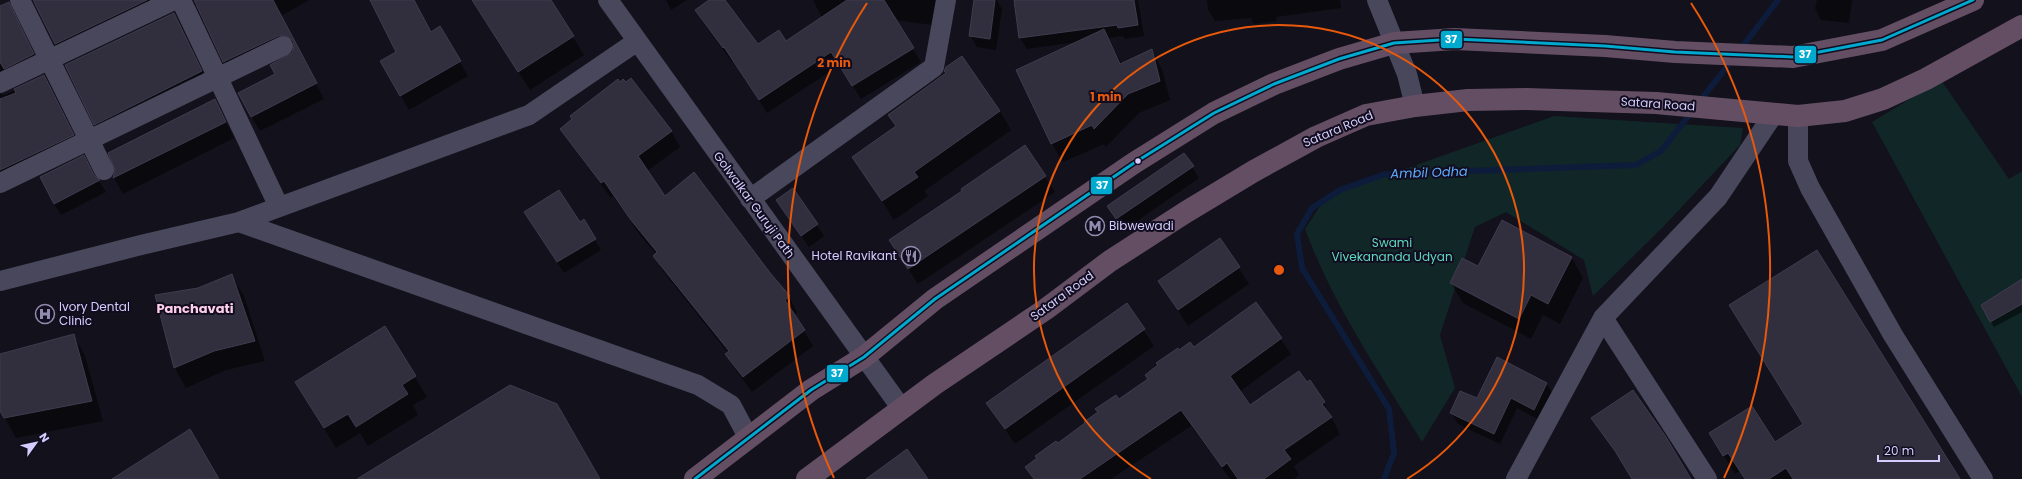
<svg xmlns="http://www.w3.org/2000/svg" width="2022" height="479" font-family="Poppins,sans-serif">
<rect width="100%" height="100%" fill="#13111b"/>
<!-- green -->
<path fill="#102627" d="M1941,80L2009,179L2022,171V397L1872,122Z
M1554,116L1743,128L1740,145L1663,227L1593,296L1584,260L1506,212L1475,227L1440,335L1455,388L1422,442C1380,373 1333,305 1305,229L1326,197Z"/>
<!-- shadow -->
<path fill="#0007" d="M31,0H309L281,16L324,99L260,131L251,116L276,75L294,53V50H287L233,77L198,6L183,3L64,59L38,8Z
M371,0H414L431,33L440,28L468,76L409,110L381,61L397,52Z
M472,0H550L584,55L530,90Z
M666,0H687L671,10Z
M710,0H724L758,46L786,42L824,17L821,16L813,0H945L940,26L895,20L921,62L861,99L840,65L767,113L733,61L732,62L704,24L696,10Z
M975,0H997L1002,9L996,50L977,47L970,35Z
M1015,0H1138L1144,36L1125,39L1123,36L1108,38L1122,64L1151,50L1162,69L1170,100L1139,113L1106,147L1104,144L1063,162L1052,144L1018,71L1077,42L1027,49L1020,38Z
M1207,0H1340L1341,8L1276,17L1277,21L1254,24L1251,18L1215,21L1208,10Z
M1817,0H1852L1849,23L1821,20L1815,9Z
M9,3L41,68L0,89V7Z
M174,14L209,85L103,138L95,124Z
M44,76L80,148L0,189V94L5,95Z
M215,100L234,138L123,194L114,178L117,170Z
M1000,111L1011,130L924,191L928,196L894,220L854,157L897,127L890,115Z
M562,129L671,131L680,147L647,171L665,197L770,275L789,297L797,312L794,315L813,346L752,392L736,370L727,354L728,353L663,271L654,256L656,254L640,235L613,196L611,198L571,144Z
M1024,146L1055,192L918,284L890,241L963,192Z
M1184,154L1199,178L1124,230L1115,217Z
M95,177L99,181L106,192L61,215L54,204Z
M793,189L824,236L809,247L777,200Z
M583,221L601,250L564,273L532,223H579Z
M1502,222L1572,258L1583,278L1560,324L1543,315L1531,339L1463,303L1451,283L1478,268Z
M1220,239L1249,284L1188,326L1159,281Z
M232,276L244,296L265,361L226,370L186,388L175,368L156,296L198,289Z
M2022,281V312L1994,327L1982,306Z
M1256,303L1291,354L1239,392L1250,406L1310,382L1324,403L1340,434L1294,466L1299,475L1294,479H1230L1191,426L1111,479H1033L1026,467Z
M1127,305L1154,346L1015,444L987,403Z
M384,327L427,397L413,405L418,415L368,446L360,433L336,448L308,402Z
M74,336L85,356L103,421L16,438L0,409V355Z
M1546,383L1553,395L1540,420L1517,408L1500,444L1458,424L1451,413L1478,400Z
M1592,419L1666,438L1691,479H1634Z
M1774,443L1959,479H1745L1740,471L1735,474L1721,451Z"/>
<g fill="none" stroke-linecap="round" stroke-linejoin="round">
<!-- stream -->
<path stroke="#0e1c3c" stroke-width="6" d="M1740,50L1778,0
M1699,102L1733,59
M1384,479L1394,453L1389,409L1302,268L1297,234L1312,208L1340,190L1385,174L1636,165L1661,151L1693,110"/>
</g>
<!-- building -->
<path fill="#312f3e" stroke="#403b4f" d="M33,0H147L55,44Z
M194,0H273L317,83L251,117L238,93L275,74L270,65L292,53L294,46L293,41L284,35L278,36L223,62Z
M370,0H414L431,32L440,26L461,61L400,96L380,61L396,52Z
M472,0H551L574,36L518,72Z
M709,0H725L758,44L779,30L786,41L847,0H884L914,48L852,86L831,52L759,100L724,47L723,48L695,10Z
M974,0H995L990,39L969,36Z
M1014,0H1134L1138,25L1118,28L1117,25L1019,38Z
M9,2L34,54L4,69L0,62V6Z
M174,13L202,71L94,125L65,65Z
M1104,29L1120,64L1152,49L1160,81L1128,94L1094,129L1092,125L1051,144L1016,70Z
M962,56L1000,111L914,172L918,177L882,201L852,157L896,126L888,115L946,73L944,71L946,67Z
M44,75L74,135L0,170V99L16,93L14,89Z
M631,78L672,131L638,156L665,196L694,172L771,274L790,296L785,300L805,330L743,377L725,354L729,351L653,256L657,252L630,219L604,181L601,183L560,129L572,119L570,116L618,79L620,82L623,79L626,82Z
M215,99L226,122L113,178L115,170L108,153Z
M1025,145L1046,176L908,269L889,240L962,191L961,189Z
M1184,153L1194,166L1116,219L1107,206Z
M84,155L94,175L100,180L54,204L40,177Z
M793,188L818,224L801,236L776,200Z
M559,190L580,222L584,219L596,239L557,262L524,212Z
M1502,220L1572,257L1548,304L1531,295L1519,319L1450,283L1462,258L1478,266Z
M1220,238L1240,267L1178,310L1158,281Z
M1817,250L1960,479H1793L1786,468L1769,479H1745L1728,453L1723,456L1709,433L1752,406L1775,442L1803,424L1729,305Z
M232,274L255,341L214,351L174,368L155,295L198,288Z
M2022,279V304L1990,322L1981,305Z
M1256,302L1282,338L1230,376L1250,405L1299,371L1307,382L1310,380L1325,402L1322,404L1332,417L1284,450L1291,459L1264,479H1238L1227,463L1222,467L1181,410L1080,479H1034L1025,467L1037,458L1035,456L1056,441L1058,443L1085,423L1084,422L1098,412L1095,409L1116,395L1119,399L1148,379L1145,375L1158,365L1156,363L1178,348L1179,350L1190,342L1194,347Z
M1127,303L1145,329L1005,429L986,403Z
M385,326L416,376L402,385L408,394L356,427L348,414L324,428L295,382Z
M74,334L92,401L4,418L0,411V354Z
M1497,357L1547,383L1534,410L1511,398L1494,434L1450,413L1460,391L1477,398Z
M510,385L557,404L600,479H357Z
M1633,390L1666,437L1691,479H1632L1615,451L1591,418Z
M190,429L219,479H112Z
M907,449L928,479H866Z"/>
<g fill="none" stroke-linecap="round" stroke-linejoin="round">
<!-- minor -->
<path stroke="#49475c" stroke-width="20" d="M20,0L104,170
M181,0L279,207
M608,0L902,409
M1377,0L1407,74L1415,106
M0,83L174,0
M1798,116V161L1810,188L1893,335L1983,479
M0,183L283,46
M750,199L934,67L946,0
M239,222L698,385L731,405L748,437
M0,281L141,245L239,222L529,115L636,42
M1603,318L1707,479
M1516,479L1603,318L1718,197L1773,115"/>
<!-- highway -->
<path stroke="#644e64" stroke-width="22" d="M695,479L811,390L864,357L935,299L1134,163L1214,113L1274,84L1339,59L1394,43L1455,39L1605,46L1675,52L1793,57L1882,40L1973,0
M807,479L935,384L1046,309L1110,261L1186,212L1254,171L1316,137L1366,115L1415,106L1468,100L1526,99L1656,103L1798,116L1845,111L1883,99L1926,79L2022,26"/>
<defs>
<path id="bus-1" d="M695,479L811,390L864,357L935,299L1134,163L1214,113L1274,84L1339,59L1394,43L1455,39L1605,46L1675,52L1793,57L1882,40L1973,0"/>
</defs>
<!-- bus-1 casing -->
<use href="#bus-1" stroke="#110d1f" stroke-width="6"/>
<!-- bus-1 -->
<use href="#bus-1" stroke="#00a9ce" stroke-width="3"/>
</g>
<!-- distance rings -->
<g fill="none" stroke="#e8590c" stroke-width="2">
<path d="M1151 479A245 245 0 1 1 1407 479"/>
<path d="M834 478A491 491 0 0 1 867 3M1691 3A491 491 0 0 1 1724 478"/>
</g>
<!-- icons -->
<defs>
<symbol id="metro-ring" viewBox="-11 -11 22 22"><circle r="9.5" fill="#110d1f" stroke="#918bae" stroke-width="1.5"/><path d="M-5.5 5V-5H-3L0 0L3-5H5.5V5H3V-.5L0 4L-3-.5V5Z" fill="#918bae"/></symbol>
<symbol id="restaurant-ring" viewBox="-11 -11 22 22"><circle r="9.5" fill="#110d1f" stroke="#918bae" stroke-width="1.5"/><path d="M-5-6h1v4h1v-4h1v4h1v-4h1v5L-1.5 .5V6h-2V.5L-5-1ZM5-6V6H3V1.5H1.5Q1.5-4 5-6Z" fill="#918bae"/></symbol>
<symbol id="hospital-ring" viewBox="-11 -11 22 22"><circle r="9.5" fill="#110d1f" stroke="#918bae" stroke-width="1.5"/><path d="M-5-5h3v3.5h4V-5h3V5h-3V1.5h-4V5h-3Z" fill="#918bae"/></symbol>
</defs>
<g fill-rule="evenodd">
<use href="#metro-ring" x="1084" y="215" width="22" height="22"/>
<use href="#restaurant-ring" x="900" y="245" width="22" height="22"/>
<use href="#hospital-ring" x="34" y="303" width="22" height="22"/>
</g>
<!-- markers -->
<circle fill="#d5cdfd" stroke="#110d1f" stroke-width="1.5" cx="1138" cy="161" r="3.5"/>
<g text-anchor="middle" stroke-width="4" stroke-linejoin="round" paint-order="stroke">
<!-- street labels -->
<g font-size="12" fill="#d5cdfd" stroke="#110d1f">
<text transform="translate(1658 104) rotate(4)" y="4">Satara Road</text>
<text transform="translate(1338 129) rotate(-23)" y="4">Satara Road</text>
<text transform="translate(754 205) rotate(54)" y="4">Golwalkar Guruji Path</text>
<text transform="translate(1062 296) rotate(-36)" y="4">Satara Road</text>
</g>
<!-- poi labels -->
<g font-size="12" fill="#d5cdfd" stroke="#110d1f" text-anchor="start">
<text x="1109" y="230">Bibwewadi</text>
<text x="897" y="260" text-anchor="end">Hotel Ravikant</text>
<text x="59" y="311">Ivory Dental<tspan x="59" dy="14">Clinic</tspan></text>
</g>
<!-- park labels -->
<g font-size="12" fill="#5cdac1" stroke="#110d1f">
<text x="1392" y="247">Swami<tspan x="1392" dy="14">Vivekananda Udyan</tspan></text>
</g>
<!-- water labels -->
<g font-size="13" font-style="italic" fill="#5faafa" stroke="#110d1f">
<text transform="translate(1429 172) rotate(-2)" y="5">Ambil Odha</text>
</g>
<!-- neighbourhood labels -->
<g font-size="13" font-weight="bold" fill="#fdcfea" stroke="#110d1f">
<text x="195" y="313">Panchavati</text>
</g>
</g>
<circle cx="1279" cy="270" r="6" fill="#e8590c" stroke="#110d1f" stroke-width="2"/>
<g font-size="12" text-anchor="middle" font-weight="bold" fill="#e8590c" stroke="#110d1f" stroke-width="4" stroke-linejoin="round" paint-order="stroke">
<text x="834" y="67">2 min</text>
<text x="1106" y="101">1 min</text>
</g>
<g stroke="#110d1f" stroke-width="1.5">
<rect x="1440" y="30" width="23" height="19" rx="4" fill="#00a9ce"/>
<rect x="1794" y="45" width="23" height="19" rx="4" fill="#00a9ce"/>
<rect x="1090" y="176" width="23" height="19" rx="4" fill="#00a9ce"/>
<rect x="826" y="364" width="23" height="19" rx="4" fill="#00a9ce"/>
</g>
<g font-size="11" text-anchor="middle" font-weight="bold" fill="#fff">
<text x="1451" y="43">37</text>
<text x="1805" y="58">37</text>
<text x="1102" y="189">37</text>
<text x="837" y="377">37</text>
</g>
<!-- north arrow -->
<g transform="translate(36 443) rotate(57)" stroke="#110d1f" stroke-width="3" paint-order="stroke">
<path d="M0-3L7 15L0 10L-7 15Z" fill="#d5cdfd"/>
<text y="-6" font-size="11" font-weight="bold" text-anchor="middle" fill="#d5cdfd">N</text>
</g>
<!-- scale -->
<path d="M1878 455v6h61v-6" fill="none" stroke="#d5cdfd" stroke-width="2"/>
<text x="1884" y="455" font-size="12" fill="#d5cdfd" stroke="#110d1f" stroke-width="3" paint-order="stroke">20 m</text>
</svg>
